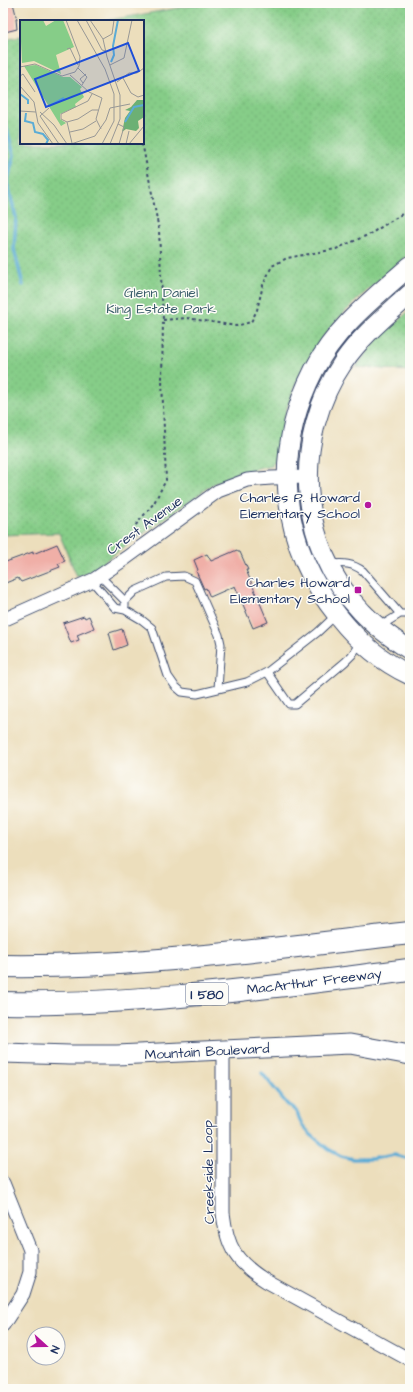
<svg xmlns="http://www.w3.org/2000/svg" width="413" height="1392" font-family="'Architects Daughter',sans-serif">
<defs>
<pattern id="park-dots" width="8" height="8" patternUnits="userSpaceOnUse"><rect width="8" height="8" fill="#86cd88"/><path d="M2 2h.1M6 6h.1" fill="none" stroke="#73b078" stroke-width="1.8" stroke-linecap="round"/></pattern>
</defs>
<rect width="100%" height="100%" fill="#fdfcf7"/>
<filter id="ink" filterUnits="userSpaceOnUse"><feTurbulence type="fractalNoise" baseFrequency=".025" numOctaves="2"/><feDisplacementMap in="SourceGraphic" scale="8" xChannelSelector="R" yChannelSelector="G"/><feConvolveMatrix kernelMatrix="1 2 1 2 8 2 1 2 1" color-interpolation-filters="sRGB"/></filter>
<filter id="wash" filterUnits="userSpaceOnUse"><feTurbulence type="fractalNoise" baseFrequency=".012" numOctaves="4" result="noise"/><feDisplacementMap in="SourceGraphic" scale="16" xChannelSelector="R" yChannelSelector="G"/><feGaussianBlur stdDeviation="0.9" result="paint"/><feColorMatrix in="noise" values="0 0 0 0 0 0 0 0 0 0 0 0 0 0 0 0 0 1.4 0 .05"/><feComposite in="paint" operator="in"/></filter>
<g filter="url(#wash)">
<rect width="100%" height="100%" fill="#ecdebc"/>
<!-- park -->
<path fill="url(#park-dots)" stroke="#507e73" d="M206,3H410V253C382,278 350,303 326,333C298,368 283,410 277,454L275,459L271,465L239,472L213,484L88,573L77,577L59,533L3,535V39L21,36V143H143V21H105Z
M410,310V371L356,367L374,343Z"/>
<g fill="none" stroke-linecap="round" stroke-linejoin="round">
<!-- stream -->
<path stroke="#5bacd6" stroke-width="3.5" d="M3,115L14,155L7,183L16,217L14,249L23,285
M262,1073L287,1104L296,1111L302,1125L310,1134L328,1149L341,1156L354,1159H372L394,1155L410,1159"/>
</g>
<g id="blocks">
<!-- building -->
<path fill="#f0afa7" d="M13,3L17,19H16L17,29L5,32L3,20V4Z
M57,544L65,561L58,564L60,567L21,582L18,578L3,584V563L33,552V554Z
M237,550L238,552H240L248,570H246L268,622L253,628L235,586L210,597L206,588L204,589L196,571L198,570L194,560L207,554L211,561Z
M84,616L85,618L89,616L94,628L77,635L79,640L71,643L63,623Z
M122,629L127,645L114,650L109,633Z"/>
</g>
</g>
<g filter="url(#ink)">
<use href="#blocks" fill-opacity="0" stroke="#3a496c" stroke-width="1"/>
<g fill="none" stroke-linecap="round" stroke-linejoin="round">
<defs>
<path id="lane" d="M331,564C344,563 352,563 363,571L400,614
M100,576L125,601V606
M92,581L115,608L125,610L142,620L152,628L168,676L175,686L182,692L197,694L247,682L267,672L318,632L336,615
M125,601L135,591L166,577L184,576L195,581L219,635L221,644L218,689
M379,627L400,614H410
M267,672L289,704H295L345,662L352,655L361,641"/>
<path id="street" d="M3,620L95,579L126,558L218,491L247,480L271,478L307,477
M223,1050V1213C227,1248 236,1262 266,1281L410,1360
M3,1183L30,1250V1272L23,1294L3,1325"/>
<path id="secondary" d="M410,266C375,297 336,327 314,370C272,452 279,543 338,616C357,640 382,662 410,675
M410,294C387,315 362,335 344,361C292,437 296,545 362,612C376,627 393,639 410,650
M3,1053L70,1055H117L350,1044L410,1055"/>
<path id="highway" d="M3,966C140,968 275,948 410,933
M3,1003C139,1006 275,986 410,970"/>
</defs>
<!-- lane casing -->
<use href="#lane" stroke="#3a496c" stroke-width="9"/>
<!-- street casing -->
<use href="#street" stroke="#3a496c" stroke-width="15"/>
<!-- secondary casing -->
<use href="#secondary" stroke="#3a496c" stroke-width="21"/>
<!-- highway casing -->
<use href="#highway" stroke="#3a496c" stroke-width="24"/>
<!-- path -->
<path stroke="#3a496c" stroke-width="2" stroke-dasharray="3 3" stroke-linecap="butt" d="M163,320L187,318L236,326L251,322L257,310L263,285L272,266L287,258L336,249L370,234L410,209
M135,537V526L154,503L166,480L162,380L163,320L159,230L143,147L141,143"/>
<!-- lane -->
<use href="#lane" stroke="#fff" stroke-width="7"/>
<!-- street -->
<use href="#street" stroke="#fff" stroke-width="13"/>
<!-- secondary -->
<use href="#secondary" stroke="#fff" stroke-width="19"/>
<!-- highway -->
<use href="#highway" stroke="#fff" stroke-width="22"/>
</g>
</g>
<!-- markers -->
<g fill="#b5179e" stroke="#fdfcf7" stroke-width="1.5">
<circle cx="368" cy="505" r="4"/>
<rect x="354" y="586" width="8" height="8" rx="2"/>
</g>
<g text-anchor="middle" stroke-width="3" stroke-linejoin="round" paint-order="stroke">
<!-- shield labels -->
<rect fill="#fdfcf7" stroke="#5f6c8c" stroke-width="1" x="186" y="983" width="42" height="22" rx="3"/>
<g font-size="13" font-weight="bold" fill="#1b2f5e">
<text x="207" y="999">I 580</text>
</g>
<!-- park labels -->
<g font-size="14" fill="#3b5e6b" stroke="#fdfcf7">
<text x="161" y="297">Glenn Daniel<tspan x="161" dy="16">King Estate Park</tspan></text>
</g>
<!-- poi labels -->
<g font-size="14" fill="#1b2f5e" stroke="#fdfcf7" text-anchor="end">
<text x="360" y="502">Charles P. Howard<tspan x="360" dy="16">Elementary School</tspan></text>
<text x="350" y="587">Charles Howard<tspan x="350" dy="16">Elementary School</tspan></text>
</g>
<!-- street labels -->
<g font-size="14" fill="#1b2f5e" stroke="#fdfcf7">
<text transform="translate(144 525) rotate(-36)" y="5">Crest Avenue</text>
<text transform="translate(314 981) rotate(-7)" y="5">MacArthur Freeway</text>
<text transform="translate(207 1051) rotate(-3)" y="5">Mountain Boulevard</text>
<text transform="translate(208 1172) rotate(-91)" y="5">Creekside Loop</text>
</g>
</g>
<!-- overview -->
<g transform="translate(20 20)">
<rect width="124" height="124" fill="#ecdebc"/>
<path d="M117,80H124V97L118,101L119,108L116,111L106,109L102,112L105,98L110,91L105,90L111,87Z" fill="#6cb074"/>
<path d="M0,0H23L26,6L36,0H43L54,27L36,35L41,54L14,41L2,43ZM16,45L43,57H50L62,67L60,69L64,77L55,84L56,87L40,94V99L46,103L41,106L4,46Z" fill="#86cd88"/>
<path fill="none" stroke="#5bacd6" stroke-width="2" d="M91,42L94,35L93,26L98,0M0,74L8,80V84M29,86L44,78M6,93L5,101L13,103L15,112L23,114L28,120L26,124M105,102L114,87L124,85"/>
<path fill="none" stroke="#989896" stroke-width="1" d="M57,0L85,49L94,74V101L82,124M66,0L82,30L86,31M70,0L83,19L87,37L100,75V99L90,124M83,19L92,14L94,0M47,29L50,28L58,45M90,45L104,38L112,0M0,47L15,44L42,56L55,52L59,46L60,37L46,0M58,48L67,57L62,65M50,55L69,72L82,78L76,99L81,109M0,56L3,54L15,72M103,58L111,73L118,77L124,75M97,62L109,53H117L124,48M63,63L60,59L66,54M0,66L14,82L18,103L33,124M29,88L20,96L39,124M0,91L16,92M20,92L34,105L47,124M47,102L41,99V94L68,81L72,74M47,102L58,99L72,90H78M47,102L52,123M98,104L104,107L99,124M50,112L63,109L76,101M51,124L75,116L86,100L90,88L110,84M106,124L109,111M109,124L124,106"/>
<path fill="#1d4ed8" fill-opacity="0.15" stroke="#1d4ed8" stroke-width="2" d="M108,23L119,51L26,87L15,59Z"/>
<rect width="124" height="124" fill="none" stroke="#1b2f5e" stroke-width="2"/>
</g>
<!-- margin -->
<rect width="413" height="1392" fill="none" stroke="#fdfcf7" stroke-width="16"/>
<!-- north arrow -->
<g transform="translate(46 1346) rotate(111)"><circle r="19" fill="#fdfcf7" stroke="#a3aaba"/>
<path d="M0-3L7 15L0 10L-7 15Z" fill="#b5179e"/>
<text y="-6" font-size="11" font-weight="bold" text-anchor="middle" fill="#1b2f5e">N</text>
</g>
</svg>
